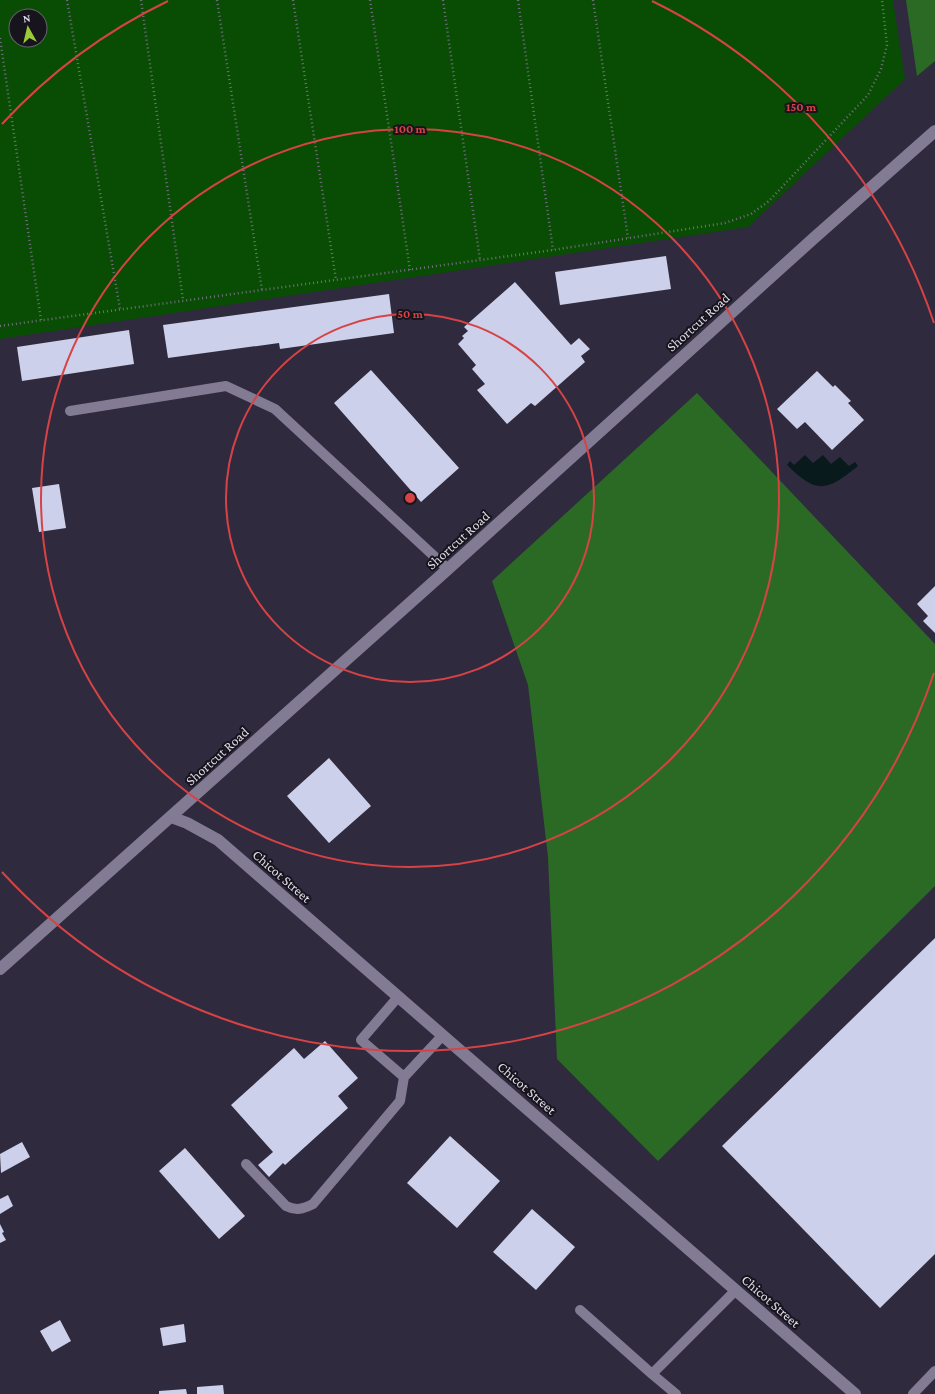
<svg xmlns="http://www.w3.org/2000/svg" width="935" height="1394" font-family="'Crimson Pro',serif">
<rect width="100%" height="100%" fill="#302a3e"/>
<!-- green -->
<path fill="#094d04" fill-rule="evenodd" d="M0,0H893L905,79L748,227L0,339ZM16,16H40V40H16Z"/>
<!-- forest -->
<path fill="#2b6a25" d="M906,0H935V61L917,76Z
M697,393L935,644V886L658,1161L557,1059L548,857L528,685L492,581Z"/>
<!-- water -->
<path fill="#081a1b" d="M805,455L813,463L823,455L831,464L840,457L849,466L855,462L858,466C827,491 817,495 787,465L790,461L794,465Z"/>
<!-- building -->
<path fill="#cdd0ea" d="M666,256L671,289L560,305L555,272Z
M515,282L571,345L579,338L590,349L581,356L585,362L535,406L531,403L507,424L477,390L485,384L472,369L476,365L458,344L464,338L462,336L468,331L464,327Z
M389,294L394,333L280,349L279,343L168,358L163,325Z
M129,330L134,364L22,381L17,347Z
M371,370L459,468L421,502L334,403Z
M817,371L833,387L835,385L851,401L848,403L864,420L832,450L805,422L797,429L777,409Z
M59,484L66,528L39,532L32,488Z
M935,586V633L923,621L928,616L917,604Z
M329,758L371,806L329,843L287,796Z
M935,938V1254L880,1308L722,1146Z
M325,1041L358,1078L338,1096L348,1108L285,1165L283,1163L269,1177L258,1165L273,1152L231,1105L294,1048L304,1059Z
M450,1136L500,1181L457,1228L407,1183Z
M22,1142L30,1157L1,1173L0,1154Z
M185,1148L245,1216L219,1239L159,1171Z
M8,1195L13,1206L0,1214V1199Z
M532,1209L575,1247L536,1290L493,1252Z
M0,1224L4,1232L2,1233L6,1240L0,1243Z
M60,1320L71,1341L52,1352L40,1331Z
M184,1324L186,1342L163,1346L160,1328Z
M223,1385L224,1394H197V1387Z
M186,1389L187,1394H159V1391Z"/>
<g fill="none" stroke-linecap="round" stroke-linejoin="round">
<!-- path -->
<path stroke="#746f80" stroke-width="2.5" stroke-dasharray="1 3" stroke-linecap="butt" d="M67,0L120,309
M141,0L183,300
M217,0L262,290
M293,0L336,280
M370,0L410,270
M443,0L480,260
M518,0L553,250
M593,0L628,238
M0,38L41,320
M0,326L553,250L725,223L751,214L769,201L868,95L881,69L887,45L882,0"/>
<!-- lane -->
<path stroke="#827b93" stroke-width="10" d="M70,411L226,386L275,409L448,569
M398,997L361,1040L404,1077L443,1035
M246,1164L286,1206C296,1211 303,1209 313,1204L400,1101L404,1077
M580,1310L652,1374L736,1290
M652,1374L676,1394
M913,1394L935,1371"/>
<!-- secondary -->
<path stroke="#827b93" stroke-width="12" d="M171,817L187,823L218,840L855,1394
M0,969L448,569L814,238L935,131"/>
</g>
<!-- distance rings -->
<g fill="none" stroke="#d74345" stroke-width="2">
<circle cx="410" cy="498" r="184"/>
<circle cx="410" cy="498" r="369"/>
<path d="M934 673A553 553 0 0 1 2 872M2 124A553 553 0 0 1 168 1M652 1A553 553 0 0 1 934 323"/>
</g>
<g text-anchor="middle" stroke-width="4" stroke-linejoin="round" paint-order="stroke">
<!-- street labels -->
<g font-size="14" fill="#dfdbe8" stroke="#17141d">
<text transform="translate(698 322) rotate(-42)" y="5">Shortcut Road</text>
<text transform="translate(458 540) rotate(-42)" y="5">Shortcut Road</text>
<text transform="translate(217 756) rotate(-42)" y="5">Shortcut Road</text>
<text transform="translate(282 876) rotate(41)" y="5">Chicot Street</text>
<text transform="translate(527 1088) rotate(41)" y="5">Chicot Street</text>
<text transform="translate(771 1301) rotate(41)" y="5">Chicot Street</text>
</g>
</g>
<circle cx="410" cy="498" r="6" fill="#d74345" stroke="#17141d" stroke-width="2"/>
<g font-size="12" text-anchor="middle" font-weight="bold" fill="#d74345" stroke="#17141d" stroke-width="4" stroke-linejoin="round" paint-order="stroke">
<text x="801" y="111">150 m</text>
<text x="410" y="133">100 m</text>
<text x="410" y="318">50 m</text>
</g>
<!-- north arrow -->
<g transform="translate(28 28) rotate(352)"><circle r="19" fill="#17141d" stroke="#67646e"/>
<path d="M0-3L7 15L0 10L-7 15Z" fill="#99cb36"/>
<text y="-6" font-size="11" font-weight="bold" text-anchor="middle" fill="#dfdbe8">N</text>
</g>
</svg>
